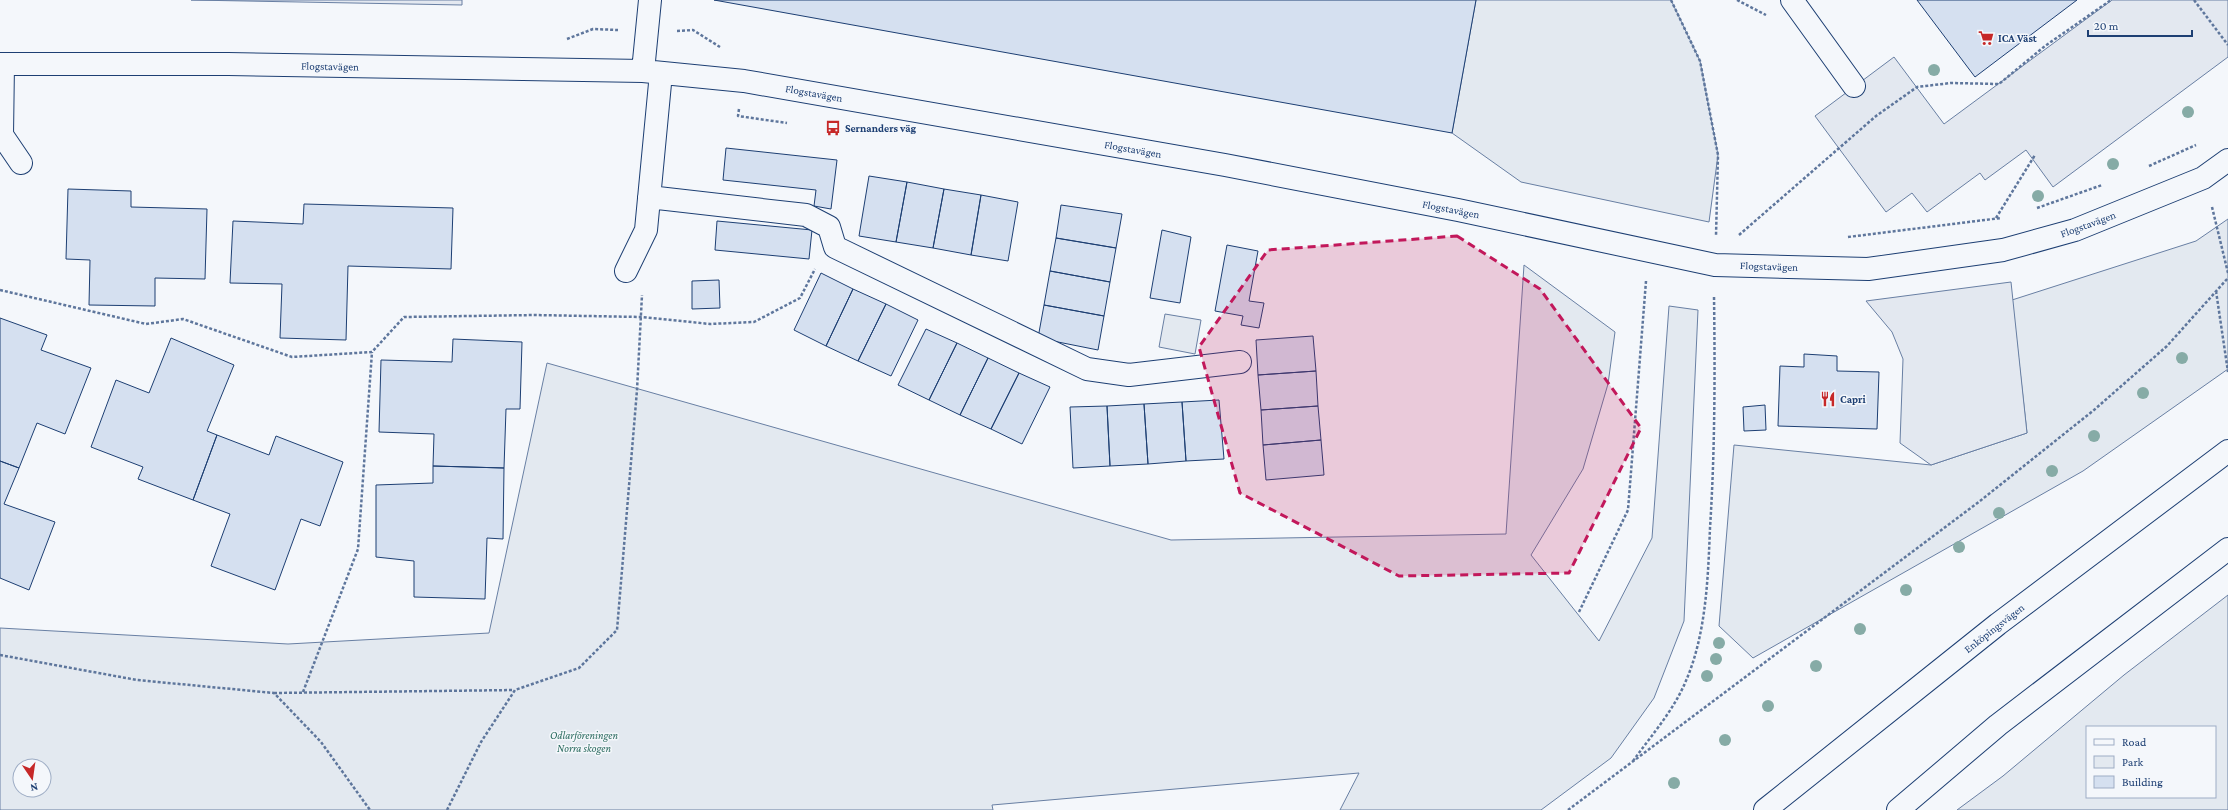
<svg xmlns="http://www.w3.org/2000/svg" width="2228" height="810" font-family="'Crimson Pro',serif">
<rect width="100%" height="100%" fill="#f4f7fb"/>
<!-- green -->
<path fill="#e3e9f0" stroke="#687fa3" fill-rule="evenodd" d="M1476,0H1671L1700,61L1718,155L1709,222L1521,182L1452,133Z
M2228,219V369L2083,471L1753,658L1719,626L1734,445L1931,465L2027,433L2012,300L2196,241Z
M1524,265L1615,332L1608,384L1583,469L1531,555L1599,641L1652,538L1669,306L1698,310L1684,621L1654,698L1611,758L1541,810H1340L1359,773L992,805L993,810H0V628L288,644L489,633L547,363L1171,540L1506,534ZM20,766H44V790H20Z
M1165,314L1201,320L1195,354L1159,347Z
M2228,595V810H1957L2003,776L2124,675ZM2087,727H2215V797H2087Z"/>
<!-- parking -->
<path fill="#e3e8f0" stroke="#687fa3" d="M191,0H462V5Z
M2112,0H2228V57L2053,187L2026,150L1985,180L1980,173L1927,212L1912,193L1886,212L1815,116L1894,57L1944,124Z
M2011,282L2027,433L1931,465L1900,443L1903,359L1892,332L1866,301Z"/>
<!-- building -->
<path fill="#d5e0f0" stroke="#1d3f73" d="M714,0H1476L1452,133Z
M1917,0H2077L1975,77Z
M726,148L837,160L831,209L814,206L816,190L723,180Z
M869,176L907,182L896,242L859,236Z
M907,182L944,189L933,248L896,242Z
M68,189L131,191V207L207,209L205,279L155,278V306L89,305L90,260L66,259Z
M944,189L981,195L971,255L933,248Z
M981,195L1018,202L1008,261L971,255Z
M304,204L453,208L451,269L348,266L346,340L280,338L282,284L230,283L233,221L303,224Z
M1061,205L1122,214L1116,248L1056,238Z
M717,221L812,230L809,259L715,250Z
M1162,230L1191,237L1180,303L1150,298Z
M1056,238L1116,248L1110,282L1050,271Z
M1227,245L1258,251L1249,301L1264,303L1259,328L1241,325L1243,316L1215,311Z
M1050,271L1110,282L1104,316L1044,305Z
M821,273L853,289L826,346L794,330Z
M719,280L720,308L692,309V281Z
M853,289L886,304L858,361L826,346Z
M886,304L918,320L891,376L858,361Z
M1044,305L1104,316L1098,350L1038,338Z
M0,318L47,335L41,350L91,368L65,434L37,423L19,468L0,461Z
M926,329L957,343L929,400L898,385Z
M1313,336L1316,371L1258,375L1256,340Z
M171,338L234,365L207,431L217,435L193,500L138,479L143,467L91,447L116,380L149,393Z
M453,339L522,342L520,409H506L504,468L433,466L434,434L379,432L381,360L452,362Z
M957,343L988,358L960,415L929,400Z
M1804,354L1837,356V371L1879,372L1877,429L1778,426L1780,366L1804,367Z
M988,358L1019,373L991,429L960,415Z
M1316,371L1318,406L1261,410L1258,375Z
M1019,373L1050,387L1022,444L991,429Z
M1219,400L1224,459L1186,461L1182,402Z
M1182,402L1186,461L1148,464L1144,404Z
M1144,404L1148,464L1110,466L1107,406Z
M1765,405L1766,430L1744,431L1743,407Z
M1107,406L1110,466L1073,468L1070,407Z
M1318,406L1321,440L1263,445L1261,410Z
M217,435L269,455L276,436L343,462L320,526L301,519L275,590L211,566L230,514L193,500Z
M1321,440L1324,475L1266,480L1263,445Z
M0,461L19,468L4,504L55,522L29,590L0,578Z
M433,466L504,468L503,539L487,538L485,599L414,597V561L376,557V485L433,483Z"/>
<g fill="none" stroke-linecap="round" stroke-linejoin="round">
<defs>
<path id="minor" d="M1792,0L1854,86
M0,64H228L643,71L744,81L1225,165L1458,210L1715,265L1868,269L2003,250L2075,230L2203,178L2228,160
M3,64L2,135L21,163
M643,71L650,0
M649,197L806,215L829,227L835,247L1087,369L1129,375L1240,362
M626,271L646,230L661,73"/>
<path id="major" d="M1765,810L1998,624L2228,451
M1898,810L1998,725L2228,549"/>
</defs>
<!-- minor casing -->
<use href="#minor" stroke="#1d3f73" stroke-width="24"/>
<!-- major casing -->
<use href="#major" stroke="#1d3f73" stroke-width="24"/>
<!-- path -->
<path stroke="#5e769c" stroke-width="2.5" stroke-dasharray="3 2" stroke-linecap="butt" d="M1671,0L1700,61L1718,155L1716,236
M1737,0L1766,15
M2194,0L2228,45
M677,31L693,30L720,47
M567,39L593,29L618,30
M739,109L738,116L787,123
M2149,166L2196,145
M2212,207L2228,273
M2037,208L2102,185
M1996,218L2035,155
M1739,235L1876,116L1917,87L1951,83L1999,84L2045,46L2111,0
M1848,237L2001,218
M0,290L146,324L183,319L292,357L372,352L404,317L535,315L641,317L710,324L754,322L800,298L815,269
M2216,291L2228,372
M1579,612L1628,510L1646,281
M0,655L137,680L274,693L321,742L370,810
M303,692L358,549L372,352
M274,693L514,690
M1633,761C1651,736 1673,711 1685,683C1706,636 1708,579 1710,528C1715,450 1715,373 1714,295
M447,810L481,742L515,690L579,668L617,630L637,390L642,295
M1568,810L1980,501L2094,410L2167,346L2228,278"/>
<!-- minor -->
<use href="#minor" stroke="#f4f7fb" stroke-width="22"/>
<!-- major -->
<use href="#major" stroke="#f4f7fb" stroke-width="22"/>
</g>
<!-- trees -->
<g fill="#86aba6">
<circle cx="1934" cy="70" r="6"/>
<circle cx="2188" cy="112" r="6"/>
<circle cx="2113" cy="164" r="6"/>
<circle cx="2038" cy="196" r="6"/>
<circle cx="2182" cy="358" r="6"/>
<circle cx="2143" cy="393" r="6"/>
<circle cx="2094" cy="436" r="6"/>
<circle cx="2052" cy="471" r="6"/>
<circle cx="1999" cy="513" r="6"/>
<circle cx="1959" cy="547" r="6"/>
<circle cx="1906" cy="590" r="6"/>
<circle cx="1860" cy="629" r="6"/>
<circle cx="1719" cy="643" r="6"/>
<circle cx="1716" cy="659" r="6"/>
<circle cx="1816" cy="666" r="6"/>
<circle cx="1707" cy="676" r="6"/>
<circle cx="1768" cy="706" r="6"/>
<circle cx="1725" cy="740" r="6"/>
<circle cx="1674" cy="783" r="6"/>
</g>
<!-- marked area -->
<path fill="#c2185b" fill-opacity="0.2" stroke="#c2185b" stroke-width="3" stroke-dasharray="8 5" stroke-linejoin="round" d="M1457,236L1540,289L1641,428L1569,573L1399,576L1240,493L1199,347L1268,250Z"/>
<!-- icons -->
<defs>
<symbol id="supermarket-bare" viewBox="-9 -9 18 18"><path d="M-6-5.5h2.5l.6 2H6L4.5 2H-2.5L-4.4-4H-6ZM-1.5 3.2a1.3 1.3 0 1 0 .1 0ZM3 3.2a1.3 1.3 0 1 0 .1 0Z" fill="#c62828" stroke="#f4f7fb" stroke-width="2.5" paint-order="stroke"/></symbol>
<symbol id="bus-bare" viewBox="-9 -9 18 18"><path d="M-5-6H5V4H4V6H2V4H-2V6H-4V4H-5ZM-3.5-4V0h7V-4ZM-3.5 1.2v1.5H-2V1.2ZM2 1.2v1.5H3.5V1.2Z" fill="#c62828" stroke="#f4f7fb" stroke-width="2.5" paint-order="stroke"/></symbol>
<symbol id="restaurant-bare" viewBox="-9 -9 18 18"><path d="M-5-6h1v4h1v-4h1v4h1v-4h1v5L-1.5 .5V6h-2V.5L-5-1ZM5-6V6H3V1.5H1.5Q1.5-4 5-6Z" fill="#c62828" stroke="#f4f7fb" stroke-width="2.5" paint-order="stroke"/></symbol>
</defs>
<g fill-rule="evenodd">
<use href="#supermarket-bare" x="1975" y="27" width="22" height="22"/>
<use href="#bus-bare" x="822" y="117" width="22" height="22"/>
<use href="#restaurant-bare" x="1817" y="388" width="22" height="22"/>
</g>
<g text-anchor="middle" stroke-width="3" stroke-linejoin="round" paint-order="stroke">
<!-- poi labels -->
<g font-size="11" font-weight="bold" fill="#1d3f73" stroke="#f4f7fb" text-anchor="start">
<text x="1998" y="42">ICA Väst</text>
<text x="845" y="132">Sernanders väg</text>
<text x="1840" y="403">Capri</text>
</g>
<!-- street labels -->
<g font-size="11" fill="#1d3f73" stroke="#f4f7fb">
<text transform="translate(330 66) rotate(1)" y="4">Flogstavägen</text>
<text transform="translate(814 93) rotate(10)" y="4">Flogstavägen</text>
<text transform="translate(1133 149) rotate(10)" y="4">Flogstavägen</text>
<text transform="translate(1451 209) rotate(11)" y="4">Flogstavägen</text>
<text transform="translate(2088 224) rotate(-20)" y="4">Flogstavägen</text>
<text transform="translate(1769 266) rotate(2)" y="4">Flogstavägen</text>
<text transform="translate(1994 628) rotate(-38)" y="4">Enköpingsvägen</text>
</g>
<!-- park labels -->
<g font-size="11" font-style="italic" fill="#2c6c60" stroke="#f4f7fb">
<text x="584" y="739">Odlarföreningen<tspan x="584" dy="13">Norra skogen</tspan></text>
</g>
</g>
<!-- legend -->
<rect x="2086" y="726" width="130" height="72" fill="#f4f7fb" stroke="#9eadc5"/>
<rect x="2094" y="739" width="20" height="6" fill="#f4f7fb" stroke="#9eadc5"/>
<text x="2122" y="746" font-size="12" fill="#1d3f73">Road</text>
<rect x="2094" y="756" width="20" height="12" fill="#e3e9f0" stroke="#9eadc5"/>
<text x="2122" y="766" font-size="12" fill="#1d3f73">Park</text>
<rect x="2094" y="776" width="20" height="12" fill="#d5e0f0" stroke="#9eadc5"/>
<text x="2122" y="786" font-size="12" fill="#1d3f73">Building</text>
<!-- north arrow -->
<g transform="translate(32 778) rotate(167)"><circle r="19" fill="#f4f7fb" stroke="#9eadc5"/>
<path d="M0-3L7 15L0 10L-7 15Z" fill="#c62828"/>
<text y="-6" font-size="11" font-weight="bold" text-anchor="middle" fill="#1d3f73">N</text>
</g>
<!-- scale -->
<path d="M2088 30v6h104v-6" fill="none" stroke="#1d3f73" stroke-width="2"/>
<text x="2094" y="30" font-size="12" fill="#1d3f73" stroke="#f4f7fb" stroke-width="3" paint-order="stroke">20 m</text>
</svg>
